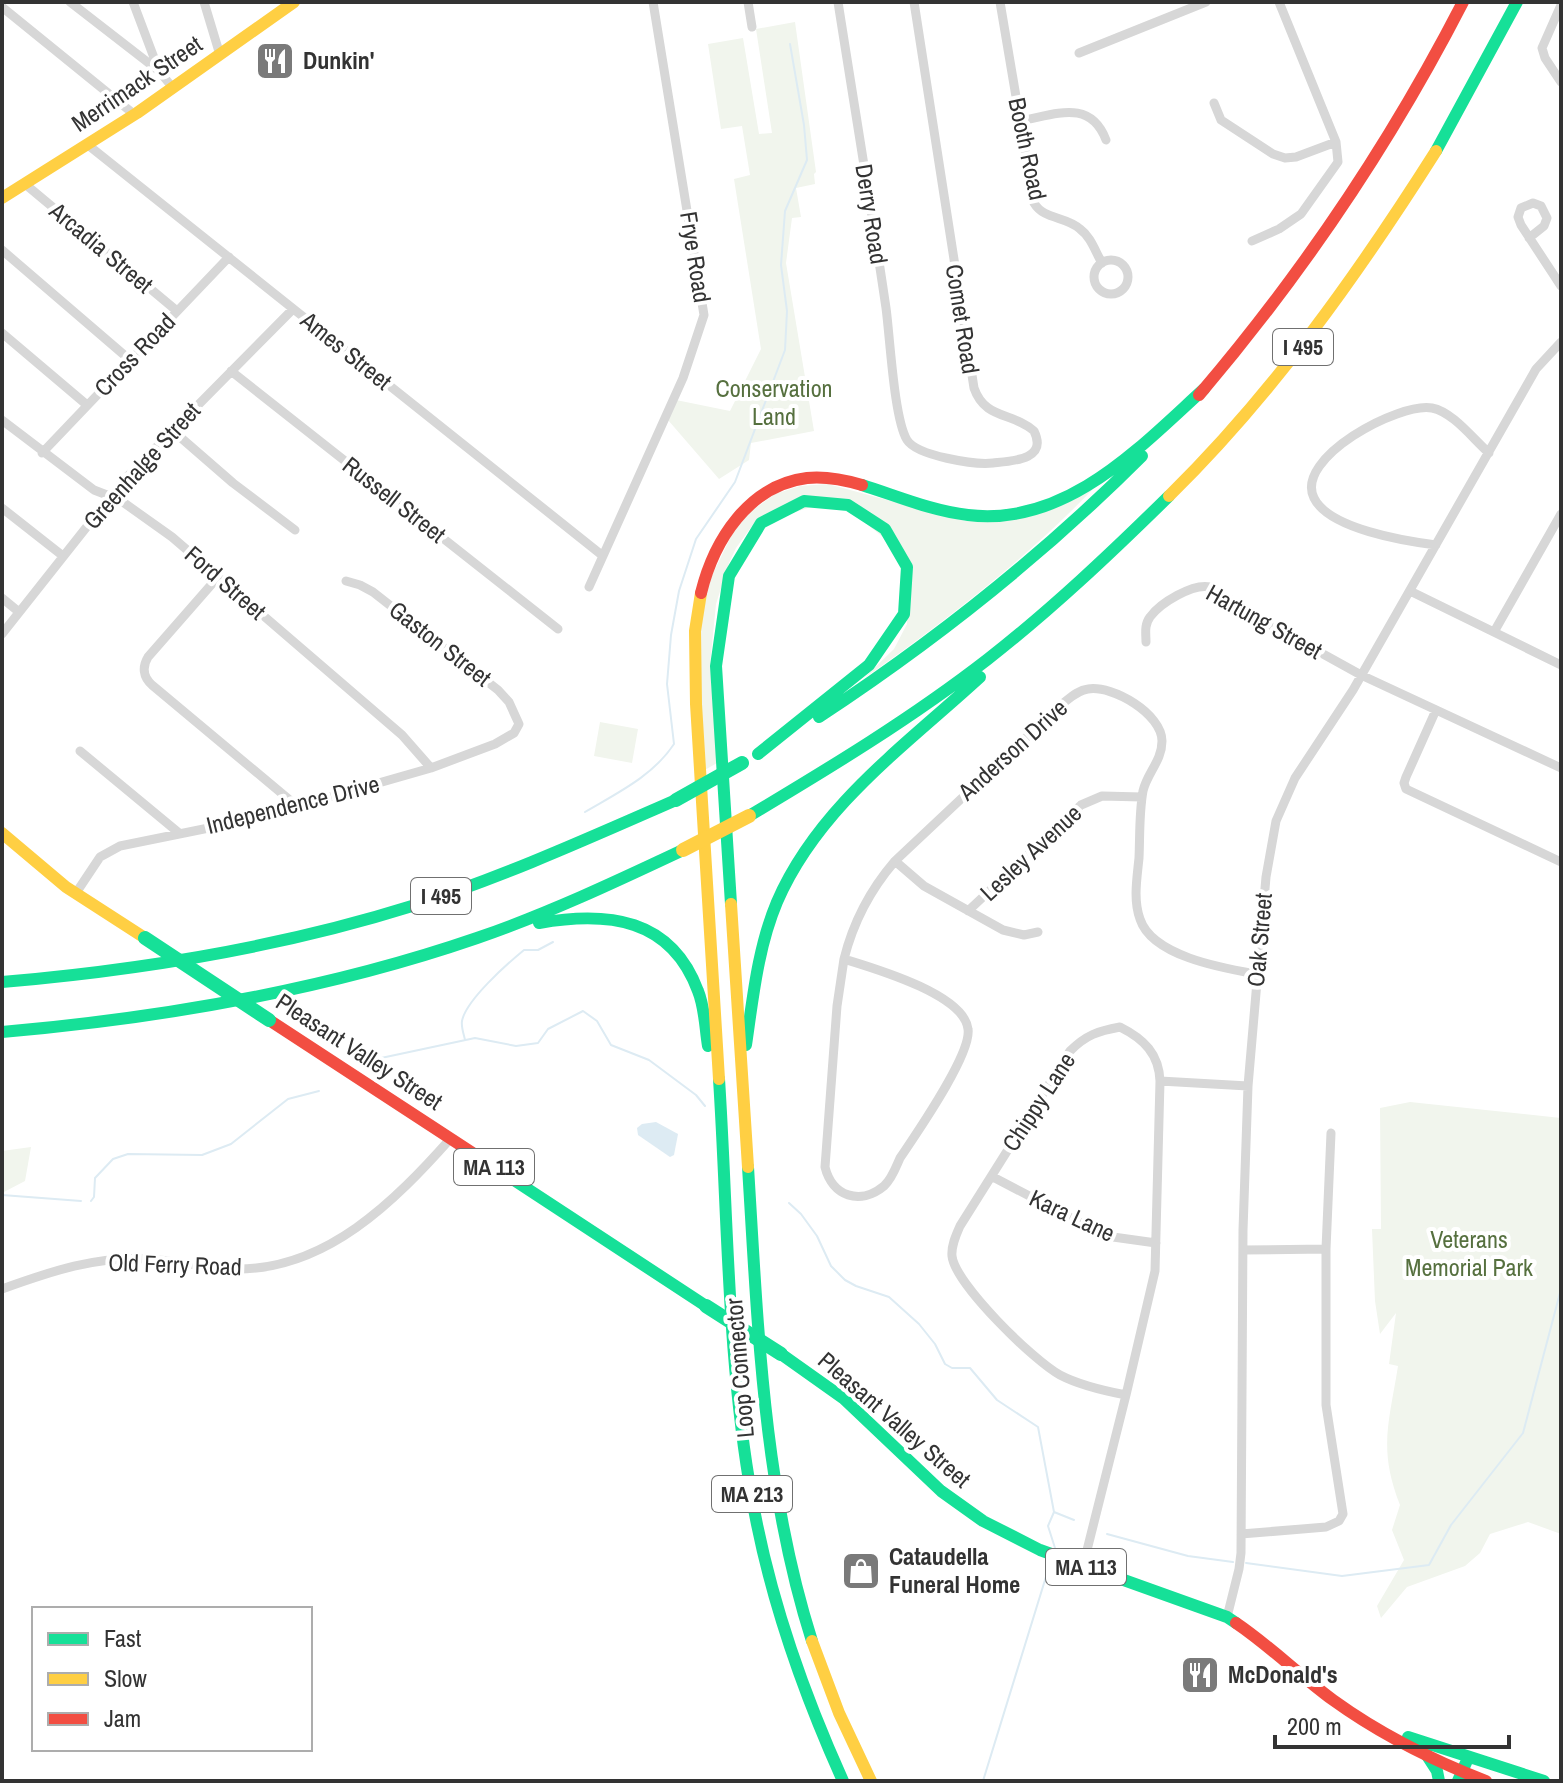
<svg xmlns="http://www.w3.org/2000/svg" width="1563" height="1783" font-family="'Archivo Narrow',sans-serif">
<rect width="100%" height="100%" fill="#fff"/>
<!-- green -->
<path fill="#f1f5ed" d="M795,22L816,172L814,174L815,184L796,188L801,217L792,218L786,263L814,431L751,443L749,460L719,479L668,420L676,400L730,411L761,349L734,179L750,175L742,126L721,129L708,44L743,38L759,134L772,133L756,29Z
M828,484L965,521L1093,489C1024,561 944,622 863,679L894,649L907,624L905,555L836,499L752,526L736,548L729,563L716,604L710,664L717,763L703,771L697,664L703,594L739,520L775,494L800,486Z
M600,722L638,729L632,763L594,756Z
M1410,1102L1561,1118V1534L1528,1522L1490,1534L1480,1553L1465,1566L1407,1587L1381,1618L1377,1606L1404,1560L1392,1530L1400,1505C1378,1449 1389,1423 1398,1366L1389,1364L1396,1313L1380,1334L1375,1301L1372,1229H1381L1380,1108Z
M31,1147L25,1181L2,1193V1151Z"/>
<!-- water -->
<path fill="#ddebf3" d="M656,1122L678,1134L674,1155L670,1157L638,1135L637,1128L642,1124Z"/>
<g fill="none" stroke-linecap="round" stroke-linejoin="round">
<!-- stream -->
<path stroke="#ddebf3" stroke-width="2" d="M585,812C617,793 653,776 674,744L667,684L671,635L679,591L696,539L735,482L785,350L787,311L781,265L785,211L807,160L804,125L790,44
M465,1040C464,1035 461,1027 462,1021C466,1000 507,964 524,950H538L553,942
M367,1061L475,1038L516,1046L538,1043L548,1029L583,1011L597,1021L611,1045L649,1060L696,1095L705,1106
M2,1195L81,1201
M91,1201L94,1197L95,1178L113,1159L128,1154L202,1155L231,1144L288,1099L319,1091
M789,1203L801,1214L817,1236L831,1266L845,1280L856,1286L889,1297L919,1324L935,1344L945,1364L952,1368H970L997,1400L1038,1427L1054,1512L1074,1520
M1054,1512L1048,1526L1055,1548
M1107,1534L1188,1556L1233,1562
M1246,1563L1342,1576L1429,1565L1451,1525L1523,1433L1561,1289
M983,1781L1049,1567"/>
<!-- street -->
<path stroke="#d7d7d7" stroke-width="9" d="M70,2L159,71L173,88
M133,2L159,71
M204,2L220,55
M748,2L752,27
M838,2C854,104 871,206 886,308C890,337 894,419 907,440C917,456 975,465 993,463C1012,461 1048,460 1034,431C1013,412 985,420 974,388L914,2
M1000,2L1034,203C1044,220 1066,216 1080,229C1091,237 1095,251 1102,263
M1561,5L1542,48L1545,58L1561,82
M2,7L135,115
M1079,53L1206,2
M1214,103L1221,120L1273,154L1285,158L1296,157L1336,142
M1019,121C1055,115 1090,98 1106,140
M88,145L603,556
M25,184L177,311
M1529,238L1544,226L1547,218L1541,206L1533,203L1521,208L1518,217L1521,225L1561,286
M1252,241L1279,229L1301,214L1338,162L1336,142L1279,2
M2,250L130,360
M1094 277a17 17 0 1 1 34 0a17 17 0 1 1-34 0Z
M2,333L87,405
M231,371L558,629
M2,420L94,490L120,500L172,537L402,735L431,768
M172,430L233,483L295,530
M42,453L229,257
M2,508L63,556
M1436,545C1405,541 1329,529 1314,498C1294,458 1399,402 1432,408C1453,412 1473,439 1489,453
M218,577L148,657C142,667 143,677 152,685L298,807
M589,587L683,378L704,315L653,2
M1410,591L1561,665
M2,598L19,612
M1494,632L1561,514
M2,634L123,481L293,309
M1146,642C1146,634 1144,625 1150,617C1160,603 1193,583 1210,587L1267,623L1361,675L1561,768
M1436,710L1406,777L1404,783L1406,789L1561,862
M80,751L179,833
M895,861L924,886L1003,930L1024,935L1038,932
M76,893L100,857L120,846L253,819L431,768L495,744L514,733L519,724L509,702L498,690L373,592L360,585L346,581
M968,911L1081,805L1102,796L1142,797
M844,959C853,923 870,890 895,861L1062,704C1070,698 1078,690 1088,689C1113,685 1162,714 1162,741C1162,761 1147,773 1143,791C1139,813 1140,836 1139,858C1137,878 1133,900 1140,919C1152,956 1222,968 1256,974
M844,959C873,968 964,994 968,1029C972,1054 916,1134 900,1158C896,1167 892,1179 884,1186C860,1206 832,1196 825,1167L837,1006Z
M1120,1027C1144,1039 1159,1054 1160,1081L1155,1271L1126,1395C1105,1391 1079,1385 1060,1375C1034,1361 955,1284 952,1256C951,1246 956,1235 960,1226L1070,1051C1086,1035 1098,1031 1120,1027Z
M1160,1081L1248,1086
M993,1177L1106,1236L1156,1243
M1326,1249L1331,1133
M2,1289C49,1272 98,1255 150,1259C178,1261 206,1268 234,1269C326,1271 395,1201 451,1138
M1241,1534L1326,1527L1339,1521L1343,1514L1326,1405V1249L1243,1250
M1083,1566L1126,1395
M1227,1617L1239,1569L1241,1553L1243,1230L1248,1086L1266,877L1276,821L1295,778L1353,690L1536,369L1561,342"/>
<!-- fast -->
<path stroke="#16e098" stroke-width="12" d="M1436,151L1517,2
M862,485C897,496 932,511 968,515C1066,527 1139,448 1204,389
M819,717C936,640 1043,555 1142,456
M749,816C831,767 912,718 988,659C1052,609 1111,553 1169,496
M731,904L716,666L729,576L761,523L804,501L848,505L885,529L907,567L904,614L869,665L758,754
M539,923C608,911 671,918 698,991C705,1008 705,1028 708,1046
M2,982C141,970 278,948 412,906C503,877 589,838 676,800
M2,1032C163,1018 323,991 477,938C547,914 615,882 683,850
M746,1045C753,997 758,947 777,902C818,807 906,745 980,677
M719,1079C728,1218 727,1360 752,1498C769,1596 802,1690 843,1781
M491,1165L706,1306
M748,1167C758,1327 763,1487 812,1641
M781,1354L843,1398L941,1491L983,1521L1040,1550L1227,1617L1236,1623
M1408,1737L1544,1781
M1426,1754L1437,1771L1439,1781
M1458,1781L1468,1758"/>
<!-- slow -->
<path stroke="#ffcf43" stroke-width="12" d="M2,198L137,113L294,2
M1169,496C1273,394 1358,274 1436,151
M701,593L695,631L696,704L719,1079
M2,833L66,887L145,938
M731,904L748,1167
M812,1641L839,1713L871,1781"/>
<!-- jam -->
<path stroke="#f24e42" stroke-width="12" d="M1199,395C1303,273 1390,144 1463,2
M701,593C714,540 749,485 807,478C826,476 845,480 862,485
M269,1020L491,1165
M1236,1623C1270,1646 1299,1675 1333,1700C1380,1734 1432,1760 1486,1781"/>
<!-- fast-bridge -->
<path stroke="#16e098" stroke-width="14" d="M676,800L742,763
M145,938L269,1020
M706,1306L781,1354"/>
<!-- slow-bridge -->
<path stroke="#ffcf43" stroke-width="14" d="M683,850L749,816"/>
</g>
<!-- icons -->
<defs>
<symbol id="restaurant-square" viewBox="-11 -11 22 22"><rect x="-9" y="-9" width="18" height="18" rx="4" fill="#7a7a7a" stroke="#fff"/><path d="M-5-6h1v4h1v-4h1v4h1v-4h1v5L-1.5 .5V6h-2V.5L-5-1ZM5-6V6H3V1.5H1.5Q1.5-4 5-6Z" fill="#fff"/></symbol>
<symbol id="shop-square" viewBox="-11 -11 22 22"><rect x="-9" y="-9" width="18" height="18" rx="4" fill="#7a7a7a" stroke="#fff"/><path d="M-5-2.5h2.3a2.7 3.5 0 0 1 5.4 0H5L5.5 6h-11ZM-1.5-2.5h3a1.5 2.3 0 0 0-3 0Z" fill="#fff"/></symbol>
</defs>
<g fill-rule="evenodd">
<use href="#restaurant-square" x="253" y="39" width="44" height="44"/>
<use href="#shop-square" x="839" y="1549" width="44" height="44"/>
<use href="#restaurant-square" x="1178" y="1653" width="44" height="44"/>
</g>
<g text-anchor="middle" stroke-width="8" stroke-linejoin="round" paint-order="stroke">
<!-- shield labels -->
<g fill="#fff" stroke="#707070" stroke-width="2">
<rect x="1273" y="329" width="60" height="36" rx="6"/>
<rect x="411" y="878" width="60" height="36" rx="6"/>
<rect x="454" y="1149" width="80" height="36" rx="6"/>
<rect x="712" y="1476" width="80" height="36" rx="6"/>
<rect x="1046" y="1549" width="80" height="36" rx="6"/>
</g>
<g font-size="22" font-weight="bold" fill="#333">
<text x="1303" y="355">I 495</text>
<text x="441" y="904">I 495</text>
<text x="494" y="1175">MA 113</text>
<text x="752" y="1502">MA 213</text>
<text x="1086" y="1575">MA 113</text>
</g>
<!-- poi labels -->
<g font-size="24" font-weight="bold" fill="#333" stroke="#fff" text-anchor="start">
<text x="303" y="69">Dunkin'</text>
<text x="889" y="1565">Cataudella<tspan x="889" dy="28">Funeral Home</tspan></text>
<text x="1228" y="1683">McDonald's</text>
</g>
<!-- street labels -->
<g font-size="24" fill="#333" stroke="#fff">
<text transform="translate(137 84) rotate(-34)" y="8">Merrimack Street</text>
<text transform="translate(1027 149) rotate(78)" y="8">Booth Road</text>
<text transform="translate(871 214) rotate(81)" y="8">Derry Road</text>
<text transform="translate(101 248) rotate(40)" y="8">Arcadia Street</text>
<text transform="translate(695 257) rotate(81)" y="8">Frye Road</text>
<text transform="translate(962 319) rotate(81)" y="8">Comet Road</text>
<text transform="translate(346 351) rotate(39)" y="8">Ames Street</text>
<text transform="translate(135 355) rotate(-46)" y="8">Cross Road</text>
<text transform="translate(142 466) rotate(-48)" y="8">Greenhalge Street</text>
<text transform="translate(394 500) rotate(38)" y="8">Russell Street</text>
<text transform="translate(225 583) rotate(41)" y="8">Ford Street</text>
<text transform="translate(1264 622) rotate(29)" y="8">Hartung Street</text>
<text transform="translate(440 644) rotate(38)" y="8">Gaston Street</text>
<text transform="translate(1013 750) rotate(-42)" y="8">Anderson Drive</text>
<text transform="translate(293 805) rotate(-14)" y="8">Independence Drive</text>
<text transform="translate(1031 853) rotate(-43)" y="8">Lesley Avenue</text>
<text transform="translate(1260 940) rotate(-85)" y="8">Oak Street</text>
<text transform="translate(359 1052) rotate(33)" y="8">Pleasant Valley Street</text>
<text transform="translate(1039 1102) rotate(-57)" y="8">Chippy Lane</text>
<text transform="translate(1072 1216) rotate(25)" y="8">Kara Lane</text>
<text transform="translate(175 1265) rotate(2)" y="8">Old Ferry Road</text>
<text transform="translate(740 1368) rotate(-95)" y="8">Loop Connector</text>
<text transform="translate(894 1420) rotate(41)" y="8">Pleasant Valley Street</text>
</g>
<!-- park labels -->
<g font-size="24" fill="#56703f" stroke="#fff">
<text x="774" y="397">Conservation<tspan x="774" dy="28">Land</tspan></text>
<text x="1469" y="1248">Veterans<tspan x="1469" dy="28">Memorial Park</tspan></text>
</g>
</g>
<!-- border -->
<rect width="1563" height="1783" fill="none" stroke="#333333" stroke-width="8"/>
<!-- legend -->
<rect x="32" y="1607" width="280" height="144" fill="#ffffff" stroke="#adadad" stroke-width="2"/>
<rect x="48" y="1633" width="40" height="12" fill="#16e098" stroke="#adadad" stroke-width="2"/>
<text x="104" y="1647" font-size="24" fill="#333333">Fast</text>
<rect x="48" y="1673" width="40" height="12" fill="#ffcf43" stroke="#adadad" stroke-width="2"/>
<text x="104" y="1687" font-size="24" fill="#333333">Slow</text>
<rect x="48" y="1713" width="40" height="12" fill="#f24e42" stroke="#adadad" stroke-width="2"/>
<text x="104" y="1727" font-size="24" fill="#333333">Jam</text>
<!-- scale -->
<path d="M1275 1735v12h234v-12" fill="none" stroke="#333333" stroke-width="4"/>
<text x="1287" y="1735" font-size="24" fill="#333333" stroke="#ffffff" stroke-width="6" paint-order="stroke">200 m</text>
</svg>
